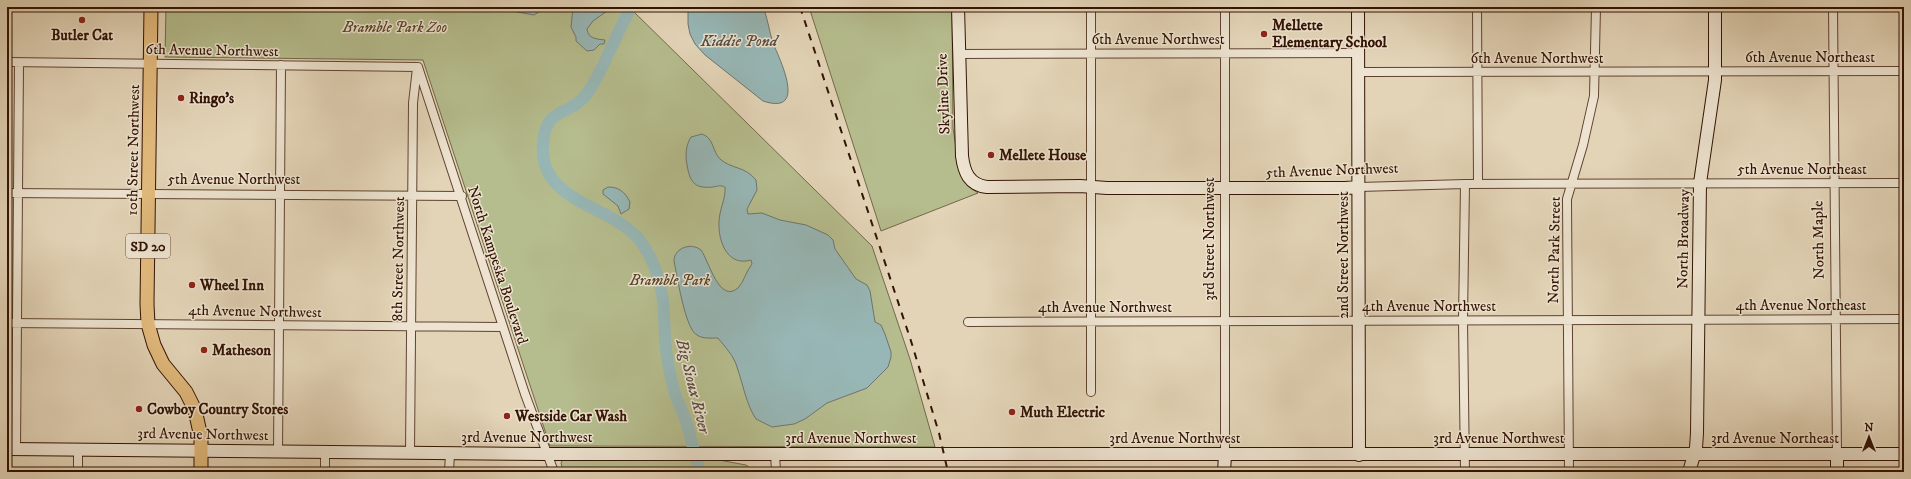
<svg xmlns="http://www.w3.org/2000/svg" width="1911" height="479" font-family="'IM FELL DW Pica',serif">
<rect width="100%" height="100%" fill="#e3d4b7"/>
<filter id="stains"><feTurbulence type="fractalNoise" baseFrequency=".005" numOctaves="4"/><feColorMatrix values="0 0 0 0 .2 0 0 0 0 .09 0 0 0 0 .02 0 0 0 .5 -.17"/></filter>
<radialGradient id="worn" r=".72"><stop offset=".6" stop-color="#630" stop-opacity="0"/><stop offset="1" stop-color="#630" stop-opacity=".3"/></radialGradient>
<!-- green -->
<path fill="#b5bc8d" stroke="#746848" d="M166,7H631V9L872,246L910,359L935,447L550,446L423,60L165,57Z
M809,7H952L953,128L959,168L968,186L978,193L881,231Z
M563,459L719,460L746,465L756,472H563L561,463Z"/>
<!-- water -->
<path fill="#97b7b6" stroke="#6f756e" d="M504,7H547L534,15L517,12Z
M573,7H606L607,11L593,21L587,29C588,39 597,39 605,40L604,44H600L594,50L587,51L576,41V37L571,27Z
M688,7H763C768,19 769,31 773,43C780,60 808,116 763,101L705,55L695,44L690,34L688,24Z
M702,134C714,138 712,151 720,159C731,169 745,166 756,180L757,190L747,209L748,214L762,213L780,220L806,225L828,235L833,240L835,249L856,279L867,285L870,291L875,322L881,325L885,334L891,352V357L888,367L867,388L827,403L805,419L794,424L772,427L756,419C746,404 743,384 737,367C734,356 725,347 718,338C711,338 703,339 697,335C685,329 677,275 674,261C674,248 691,242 701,250C709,261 719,304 738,288C744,282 746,271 752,264L751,260C728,267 718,242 719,222C719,210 726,199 725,187C721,185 718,186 713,187C694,189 690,182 687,165C685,155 686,145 691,137Z
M608,187C619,187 625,192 630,202L629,209L621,214L618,206L603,194V190Z"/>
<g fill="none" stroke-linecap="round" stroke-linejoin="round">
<!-- river -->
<path stroke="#97b7b6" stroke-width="12" d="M631,7C625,19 619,30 614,42C605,60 598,79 586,95C569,117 545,106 543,144C538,201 609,205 638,238C655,260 663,287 664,314C665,328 664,342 667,356C669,370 672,384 676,397C680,407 685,416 687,425C692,441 695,457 700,472"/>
<defs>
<path id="street" d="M1091,7V392
M1477,7L1478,184
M1833,7L1837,454
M958,54L1359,53
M7,62L418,67
M418,67L525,394L554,472
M1359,72L1904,71
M1465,184L1463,320L1465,472
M1359,187L1465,184L1904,183
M7,193L462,196
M968,322L1904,319
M7,323L503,327
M16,449L19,63
M278,451L281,65
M410,453L413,103L417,68
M775,454L776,472
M1225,455V7
M78,472V449
M325,472V451
M449,472L450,453
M1569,472L1567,199L1583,145L1594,96L1596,7"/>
<path id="secondary" d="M958,7L962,156C964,172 969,185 987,187L1080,186L1107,188H1345L1359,187
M1358,7L1359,455
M7,449L546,454H1904
M1837,454V472
M1224,472L1225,455
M1689,472L1696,448L1697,433L1700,183L1715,80V7"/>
<path id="primary" d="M151,7L147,304L148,324L154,345L163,364L186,392L195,410L201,437V472"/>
</defs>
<!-- street casing -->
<use href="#street" stroke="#5f4330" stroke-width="10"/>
<!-- secondary casing -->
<use href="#secondary" stroke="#331303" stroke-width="14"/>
<!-- primary casing -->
<use href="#primary" stroke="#331303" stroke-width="15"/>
<!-- street -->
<use href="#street" stroke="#ede3d0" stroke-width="8"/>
<!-- secondary -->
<use href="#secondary" stroke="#ede3d0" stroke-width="12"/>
<!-- primary -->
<use href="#primary" stroke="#e2ba7c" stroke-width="13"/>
<!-- rail -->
<path stroke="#331303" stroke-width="2" stroke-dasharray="7 7" stroke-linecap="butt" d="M800,7L911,341L939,433L948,472"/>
</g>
<!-- markers -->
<g fill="#8f2418" stroke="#ede3d0" stroke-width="1.5">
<circle cx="82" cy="20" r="4"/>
<circle cx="1264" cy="34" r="4"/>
<circle cx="181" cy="98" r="4"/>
<circle cx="991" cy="155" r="4"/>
<circle cx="192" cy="285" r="4"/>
<circle cx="204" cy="350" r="4"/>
<circle cx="139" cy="409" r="4"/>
<circle cx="1012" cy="412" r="4"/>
<circle cx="507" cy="416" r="4"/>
</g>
<g text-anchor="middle" stroke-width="3" stroke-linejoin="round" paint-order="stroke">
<!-- shield labels -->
<rect fill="#ede3d0" stroke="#6b5140" stroke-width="1" x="126" y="234" width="44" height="24" rx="3"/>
<g font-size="14" font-weight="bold" fill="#331303">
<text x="148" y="251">SD 20</text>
</g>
<!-- poi labels -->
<g font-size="15" font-weight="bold" fill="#331303" stroke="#ede3d0" text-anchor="start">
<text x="1272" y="30">Mellette<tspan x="1272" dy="17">Elementary School</tspan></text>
<text x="82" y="40" text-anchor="middle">Butler Cat</text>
<text x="189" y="103">Ringo's</text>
<text x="999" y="160">Mellete House</text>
<text x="200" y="290">Wheel Inn</text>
<text x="212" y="355">Matheson</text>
<text x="147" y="414">Cowboy Country Stores</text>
<text x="1020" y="417">Muth Electric</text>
<text x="515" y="421">Westside Car Wash</text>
</g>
<!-- park labels -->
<g font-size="15" font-style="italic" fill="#5a462c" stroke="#ede3d0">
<text x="395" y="32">Bramble Park Zoo</text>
<text x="670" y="285">Bramble Park</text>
</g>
<!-- street labels -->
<g font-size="15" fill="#331303" stroke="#ede3d0">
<text x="1158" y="44">6th Avenue Northwest</text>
<text transform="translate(212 50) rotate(1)" y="5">6th Avenue Northwest</text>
<text x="1810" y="62">6th Avenue Northeast</text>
<text x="1537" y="63">6th Avenue Northwest</text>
<text transform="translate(943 94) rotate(-92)" y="5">Skyline Drive</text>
<text transform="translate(133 150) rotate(-89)" y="5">10th Street Northwest</text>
<text x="1802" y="174">5th Avenue Northeast</text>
<text transform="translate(1332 170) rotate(-2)" y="5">5th Avenue Northwest</text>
<text x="234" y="184">5th Avenue Northwest</text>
<text transform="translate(1209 239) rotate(-90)" y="5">3rd Street Northwest</text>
<text transform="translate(1683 239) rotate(-89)" y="5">North Broadway</text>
<text transform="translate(1818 240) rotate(-91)" y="5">North Maple</text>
<text transform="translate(1554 250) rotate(-89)" y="5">North Park Street</text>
<text transform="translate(1343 255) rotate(-90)" y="5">2nd Street Northwest</text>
<text transform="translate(398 259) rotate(-89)" y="5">8th Street Northwest</text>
<text transform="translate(498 265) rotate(72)" y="5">North Kampeska Boulevard</text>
<text x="1801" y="310">4th Avenue Northeast</text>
<text x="1429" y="311">4th Avenue Northwest</text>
<text x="1105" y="312">4th Avenue Northwest</text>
<text transform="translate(255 311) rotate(1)" y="5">4th Avenue Northwest</text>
<text transform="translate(203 434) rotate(1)" y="5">3rd Avenue Northwest</text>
<text x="527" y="442">3rd Avenue Northwest</text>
<text x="851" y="443">3rd Avenue Northwest</text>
<text x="1175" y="443">3rd Avenue Northwest</text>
<text x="1499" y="443">3rd Avenue Northwest</text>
<text x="1775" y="443">3rd Avenue Northeast</text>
</g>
<!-- water labels -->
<g font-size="16" font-style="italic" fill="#564c42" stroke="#ede3d0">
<text x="739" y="46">Kiddie Pond</text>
<text transform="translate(694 386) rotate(76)" y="6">Big Sioux River</text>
</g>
</g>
<!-- margin -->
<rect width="1911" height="479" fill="none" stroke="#e3d4b7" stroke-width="24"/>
<rect x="8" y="8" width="1895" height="463" fill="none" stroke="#331303" stroke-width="2"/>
<rect x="12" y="12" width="1887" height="455" fill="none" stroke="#331303"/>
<!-- north arrow -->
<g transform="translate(1869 437)" stroke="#ede3d0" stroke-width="3" paint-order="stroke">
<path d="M0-3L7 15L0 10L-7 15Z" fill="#331303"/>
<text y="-6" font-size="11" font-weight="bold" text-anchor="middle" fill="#331303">N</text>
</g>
<rect width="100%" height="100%" filter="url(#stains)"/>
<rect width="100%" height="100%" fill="url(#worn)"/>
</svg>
